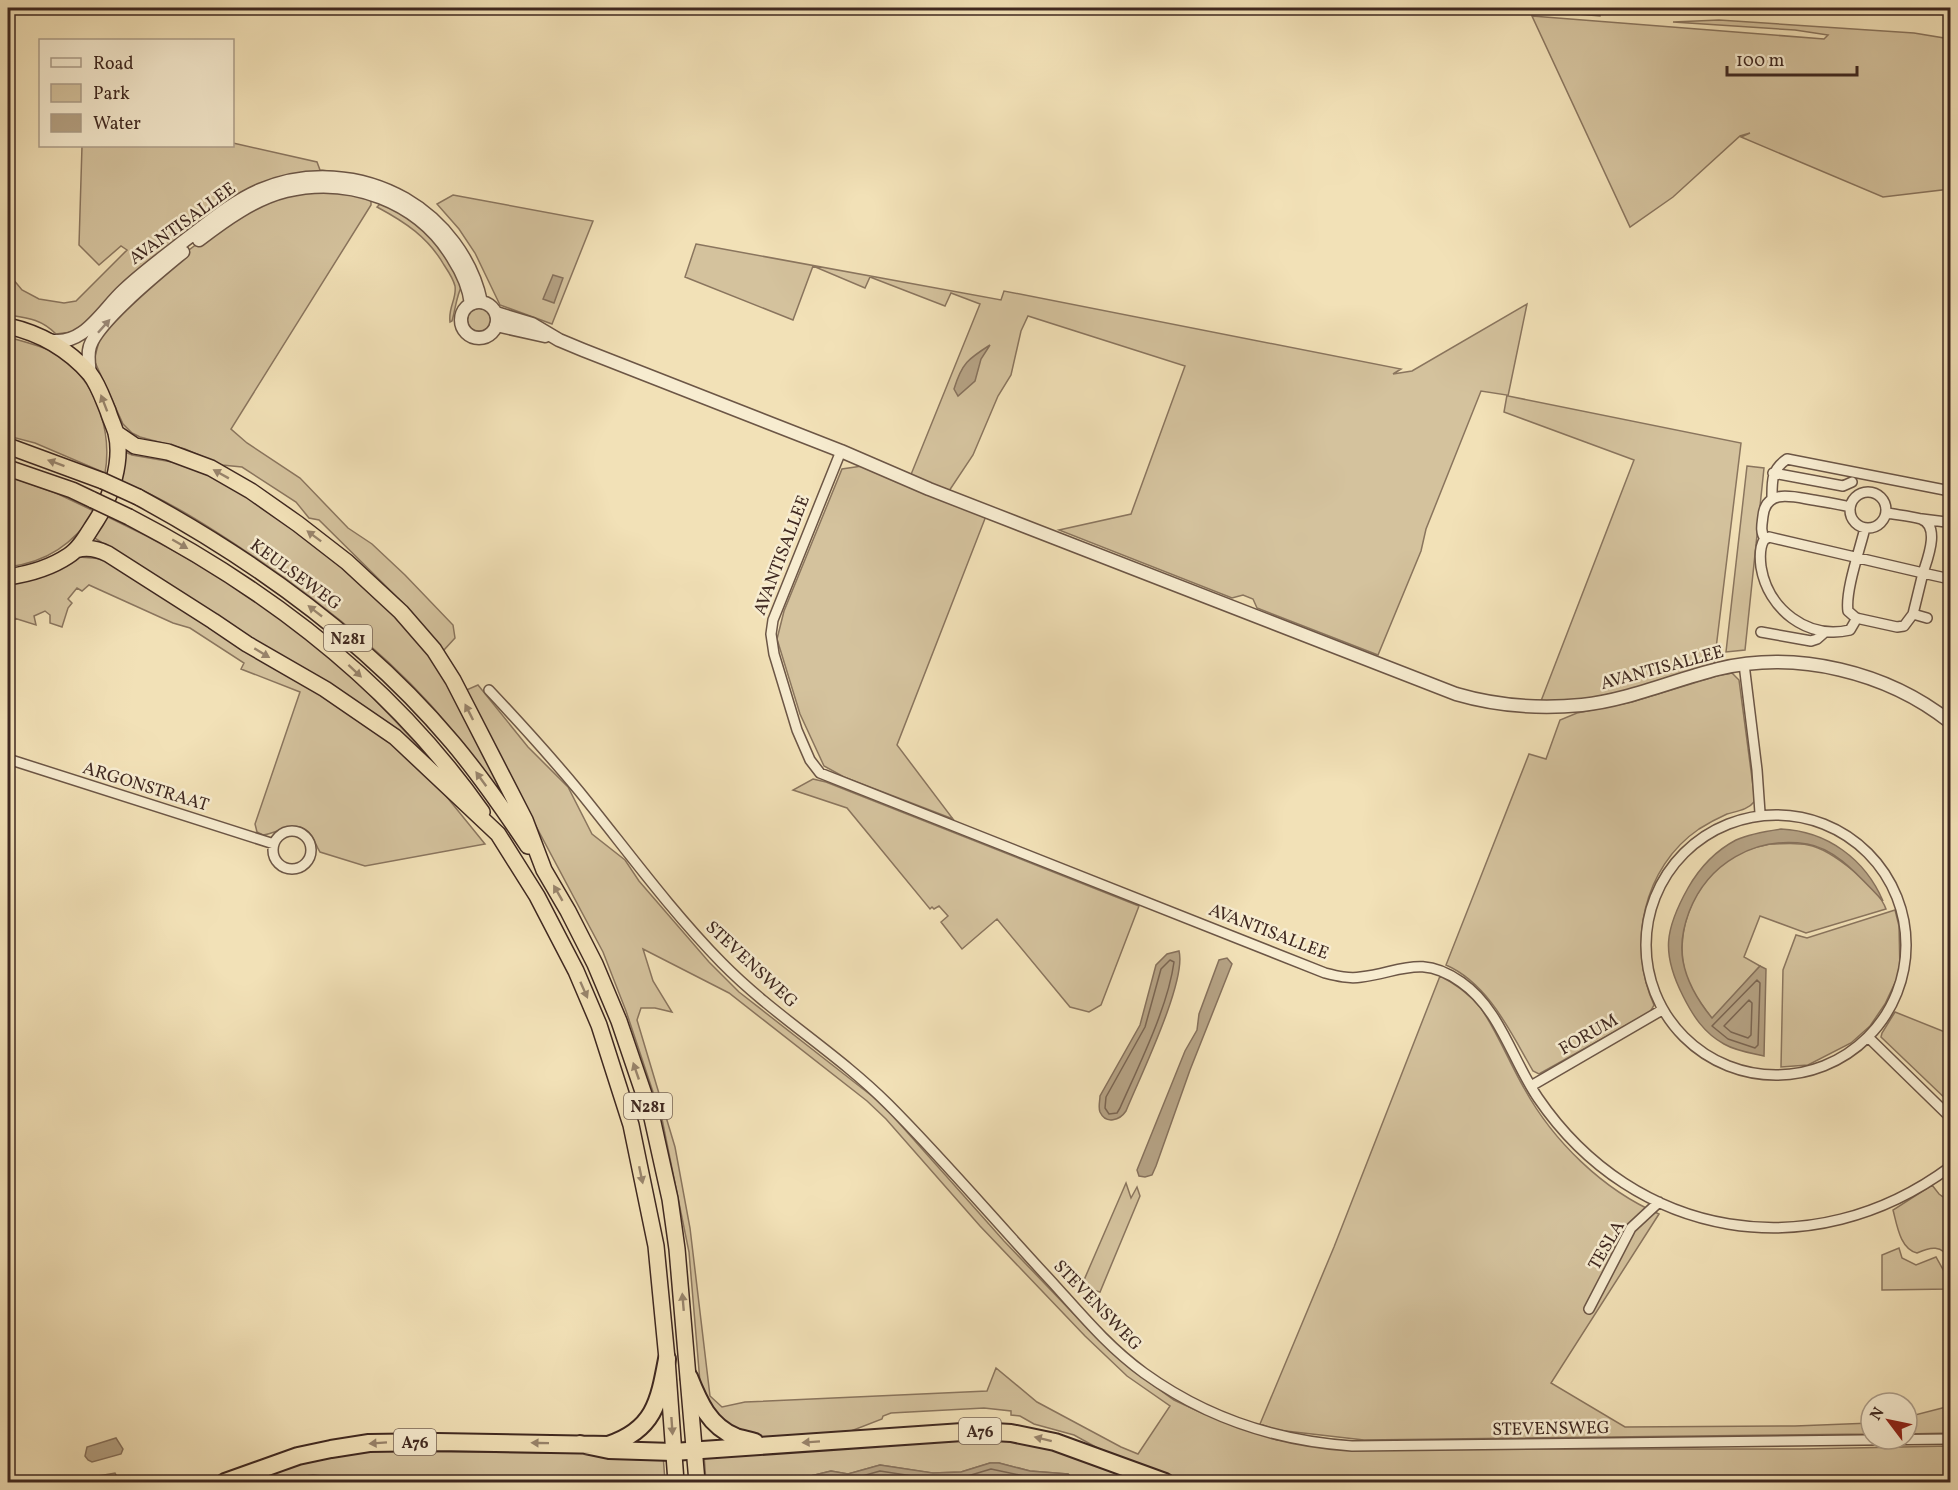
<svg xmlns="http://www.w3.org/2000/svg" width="1958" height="1490" font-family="Vollkorn,serif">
<rect width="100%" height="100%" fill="#f2e1b7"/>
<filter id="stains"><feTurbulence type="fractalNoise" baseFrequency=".00333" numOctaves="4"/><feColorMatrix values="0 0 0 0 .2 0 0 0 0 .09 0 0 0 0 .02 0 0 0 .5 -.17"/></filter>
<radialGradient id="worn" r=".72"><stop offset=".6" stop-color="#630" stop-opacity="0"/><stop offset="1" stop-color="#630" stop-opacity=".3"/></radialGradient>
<!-- green -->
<path fill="#d4c29d" stroke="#8a755e" stroke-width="1.5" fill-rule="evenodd" d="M1508,8H1601L1600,16Z
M1532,16L1824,39L1828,35L1795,30L1673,22L1719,20L1914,33L1950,39V189L1883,197L1741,137L1750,133L1740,136L1673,197L1630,227Z
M233,143L317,162L320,170L345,173L278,181L118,289L80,328L72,332L56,334C41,319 28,318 8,315V273L22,290L39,299L64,303L76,301L127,250L121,246L99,265L79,245L82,146H232Z
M302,190L371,196V205L231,429L247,443L300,478L348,528L372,544L405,575L453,625L455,638L443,651L404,604L319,520L309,518L296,502L242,467L222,465L185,449L140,437L132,433L123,424L94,360L101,334L177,259L210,234L267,199Z
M453,195L593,221L552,324L500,305L475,253L459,229L437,204Z
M381,203L401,210L447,253L462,286C457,293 455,311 452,321L450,322C448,307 457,299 455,286C453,278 448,271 444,265C428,237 405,222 377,207Z
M696,244L1001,300L1004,291L1401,369L1393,374L1412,371L1527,304L1508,396L1741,443L1714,665L1629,690L1576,701H1541L1634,460L1504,412L1507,395L1481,391L1426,529L1421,551L1378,655L1257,608L1253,599L1243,595L1232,598L1059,530L1131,514L1185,366L1028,316L1021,331L1011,375L998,396L973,455L949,491L910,477L980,304L951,293L945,306L870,277L865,288L813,266L793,320L685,277Z
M467 319a12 12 0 1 1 24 0a12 12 0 1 1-24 0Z
M8,337C22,341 38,345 52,351C58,353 62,358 67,362C98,388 112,434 105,473L35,443L8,436Z
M123,451L132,455L178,463L202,472L269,508L382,598L435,660L515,812C493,783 472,753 448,725C391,656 316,598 241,548C203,523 164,498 122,482L119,478Z
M862,466L986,516L897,745L953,819L844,777L824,766L800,714L777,639L784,611L842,469Z
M1747,466L1764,468L1745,650L1726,652Z
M8,476L56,493L96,512C72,544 48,562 8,567Z
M106,516C168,545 223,577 278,617C292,627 306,637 318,647C365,687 406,731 446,777L355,704L93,537Z
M79,557L104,559L310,685L390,740L429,775L485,844L365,866L320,852C316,846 315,840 311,835C298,817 279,833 263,835L257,832L255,824L300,692L241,669L244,663L190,628L173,623L89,585L82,591L77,588L68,599L72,603L68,608L62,627L50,623V615L45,611L34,616L36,625L14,618L13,623L8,621V582Z
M1732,673L1739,680L1755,801C1748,810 1737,811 1727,814C1718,818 1707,824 1699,829C1643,867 1627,945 1654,1005L1650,1012L1539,1074L1533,1071C1511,1033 1489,984 1446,965L1529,754L1546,759L1560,720L1577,713L1632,702L1720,675Z
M478,685L528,747L568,787L592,834L625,860L639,881L709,962L739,992L872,1096L891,1114L1004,1241L1090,1331L1132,1370L1174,1400L1202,1413L1277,1440L1361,1449H1801L1950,1446V1482H1193L1123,1462L1074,1435L1034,1424L1020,1416L1011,1415V1411L984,1408L891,1413L883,1416L882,1419L851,1431L760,1438L730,1429L701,1394L689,1252L662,1119L626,1011L603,952L464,691ZM643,949L729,993L867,1101L886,1119L980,1226L1085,1336L1127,1376L1170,1406L1138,1454L1121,1447L1037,1402L996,1368L987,1391L745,1402L722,1407L710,1396L690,1228L675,1147L637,1020L641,1008H655L672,1012L653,981Z
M813,779L826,782L1139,906L1101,1005L1089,1012L1070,1007L997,919L962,949L941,922L948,916L939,906L934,909L932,907L930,909L847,808L793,790Z
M1770,844C1782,844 1796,842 1808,845C1831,849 1878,887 1886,909L1806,933L1760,916L1744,957L1760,966L1712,1019C1704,1008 1695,996 1689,984C1668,934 1697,869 1747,850C1754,847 1762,846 1770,844Z
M1895,910L1899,926L1900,972L1885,1004L1870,1026L1851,1043L1808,1065L1781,1067L1783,970L1796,935L1807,938Z
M1440,976C1454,983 1470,995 1480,1007C1496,1029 1510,1064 1524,1088C1553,1141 1603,1190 1659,1214L1551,1383L1625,1427L1795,1426L1871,1423V1434L1364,1440L1277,1430L1260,1424L1334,1247Z
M1895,1012L1950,1034V1103L1881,1037L1882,1033Z
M1126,1183L1131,1198L1137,1187L1140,1196L1100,1292L1081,1287Z
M1932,1185L1939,1194L1950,1202V1260C1942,1244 1930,1247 1917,1253C1900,1249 1897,1225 1893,1210Z
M1899,1248L1902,1258L1916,1265L1936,1257L1950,1282V1289L1882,1290V1255Z
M1950,1406V1433L1907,1434V1417Z
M1021,1437L1149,1482H1070L1072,1478L1068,1474L1030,1471L999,1463H990L961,1472L932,1473L880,1465L848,1474L831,1471L786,1482H706L704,1455Z
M372,1451L663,1454L665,1482L528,1480L527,1482H449L444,1481L351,1482L343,1480L297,1477L288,1482H245L268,1473L335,1454Z
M115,1473L120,1482H64Z"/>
<!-- water -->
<path fill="#b5a284" stroke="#86715c" stroke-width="1.5" d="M553,275L563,278L554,303L543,299Z
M990,345L981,359L975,381L958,396L954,389C962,363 968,359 990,345Z
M1781,829C1827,831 1865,859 1883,901C1862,880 1838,849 1807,844C1755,836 1708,863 1689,912C1683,928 1680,945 1683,961C1687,983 1699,1002 1712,1018L1760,966L1766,969L1764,1056C1751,1053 1736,1051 1724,1044C1704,1033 1693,1016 1683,996C1661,953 1665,929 1688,888C1700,867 1715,851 1736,840C1749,834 1767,831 1781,829Z
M1179,951C1187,981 1139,1079 1126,1111C1120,1120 1106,1125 1100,1112C1098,1107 1100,1101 1100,1096L1140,1025L1156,965L1167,954Z
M1227,958L1232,964L1190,1070L1156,1166L1152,1175L1145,1177L1139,1176L1137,1170L1185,1051L1197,1030L1199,1014L1219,960Z
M116,1438L123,1449L121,1454L92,1462L88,1460L85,1456L87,1447Z
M990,1463H999L1030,1471L1068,1474L1072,1478L1070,1482H786L831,1471L848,1474L880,1465L933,1473L961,1472Z
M313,1475L332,1477L351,1482H288L297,1477Z"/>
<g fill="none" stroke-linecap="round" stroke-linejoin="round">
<!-- shore -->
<path stroke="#7a6552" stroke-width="1.5" d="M1170,960L1174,962C1168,1007 1139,1065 1120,1108L1117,1113L1109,1114L1105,1108L1106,1097L1145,1027L1161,969Z
M1757,980L1760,983L1758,1045L1755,1048L1728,1039L1712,1026Z
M1749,1000L1752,1003L1751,1035L1748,1038L1731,1032L1724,1026Z
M808,1482L831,1477L848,1480L880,1471L932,1479L961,1478L991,1469L1029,1477L1063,1480L1065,1482"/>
<defs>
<path id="minor" d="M841,451L773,620L771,634L774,654L797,730L810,760L820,773L1325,973C1337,976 1349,979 1361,977C1401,972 1421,954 1461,982C1500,1009 1512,1060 1538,1098C1635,1240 1812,1269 1950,1167
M1773,473L1843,486L1852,482
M1850 510a18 18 0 1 1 36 0a18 18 0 1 1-36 0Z
M1772,499C1772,481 1771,470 1787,459L1950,491
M1887,513C1898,515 1910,516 1921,519C1941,526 1927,560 1923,573L1950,579
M1922,519L1946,522
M1765,539C1760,532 1762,524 1763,516C1766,488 1794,497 1813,500C1825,502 1838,504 1850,507
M1913,614L1927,618
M1857,618L1850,630C1807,640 1768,609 1761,567C1760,559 1759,548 1764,540L1769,537C1820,549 1872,561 1923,573L1913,614L1904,626L1897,627L1856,618L1848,611C1845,591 1860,549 1865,528
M1761,632L1811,641L1817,639L1825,632
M1744,664L1757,770L1760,813
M489,690C520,723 550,756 579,791C626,849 670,910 722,963C773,1015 837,1053 888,1104C945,1161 997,1223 1052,1282C1081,1314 1108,1347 1144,1373C1205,1417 1277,1441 1352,1446L1950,1439
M8,759L274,844
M1646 945a130 130 0 1 1 260 0a130 130 0 1 1-260 0Z
M273 850a19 19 0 1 1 38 0a19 19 0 1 1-38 0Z
M1868,1037L1950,1117
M1531,1086L1662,1010
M1589,1309L1631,1228L1659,1202"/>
<path id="tertiary" d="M199,240C225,220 254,199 286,191C350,176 419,201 453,258C462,272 469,287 471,304
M461 320a18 18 0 1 1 36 0a18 18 0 1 1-36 0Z
M496,313L532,324L559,340L583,350L841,451L929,489L1456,694C1497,706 1540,709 1582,705C1629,700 1673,680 1718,669C1797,650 1887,672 1950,722
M496,325L545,336
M49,340C83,348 102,310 124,290C143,272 164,257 184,241C208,223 232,202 260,190C307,170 361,174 405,199C443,221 472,259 481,302
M90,374C89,365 87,355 90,346C99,320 160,271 183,252"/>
<path id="trunk" d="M8,326C39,333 68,349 90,374C98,384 103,399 108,411C110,418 114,426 116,433C123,460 111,498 96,521C88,533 80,549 68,556C50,568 28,574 8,577
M116,433L135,446L168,452L211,468L251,491L298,524L347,562L401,612L434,650L453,680L525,820L544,870L568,911L595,964L619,1021L652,1118L670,1199L677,1249L697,1482
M8,446L103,481
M8,468L72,490L93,500
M138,497C256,561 365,639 452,742C480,775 504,810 528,846
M129,517C266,588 392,684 482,812
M76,550C88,546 98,549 108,554L213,621L247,644L325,689L395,737L498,834L537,896L576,971L599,1025L631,1125L656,1246L667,1359L676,1482"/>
<path id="motorway" d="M689,1377C699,1402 709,1426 736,1437C742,1439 749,1440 755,1442
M580,1444L609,1450L673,1452L977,1431L1011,1433L1055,1442L1165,1482
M225,1482L298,1456L331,1449L369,1443L437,1442L608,1445C654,1430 659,1402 667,1359"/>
</defs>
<!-- minor casing -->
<use href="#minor" stroke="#6c5646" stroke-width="12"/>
<!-- tertiary casing -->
<use href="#tertiary" stroke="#6c5646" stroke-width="15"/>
<!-- trunk casing -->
<use href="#trunk" stroke="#3f2820" stroke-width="18"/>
<!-- motorway casing -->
<use href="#motorway" stroke="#3f2820" stroke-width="20"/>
<!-- minor -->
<use href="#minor" stroke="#f7ecd0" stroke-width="9"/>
<!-- tertiary -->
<use href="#tertiary" stroke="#f7ecd0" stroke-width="12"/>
<!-- trunk -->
<use href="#trunk" stroke="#f2e1b7" stroke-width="15"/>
<!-- motorway -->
<use href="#motorway" stroke="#f2e1b7" stroke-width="16"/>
<defs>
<path id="trunk-bridge" d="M103,481L138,497
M93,500L129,517"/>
</defs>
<!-- trunk-bridge casing -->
<use href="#trunk-bridge" stroke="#3f2820" stroke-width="18" stroke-linecap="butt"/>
<!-- trunk-bridge -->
<use href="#trunk-bridge" stroke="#f2e1b7" stroke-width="15"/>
</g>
<!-- one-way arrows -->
<defs><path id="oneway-solid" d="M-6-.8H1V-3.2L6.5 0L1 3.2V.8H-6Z" transform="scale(1.5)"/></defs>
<use fill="#9b8a78" href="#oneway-solid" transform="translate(104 326) rotate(-48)"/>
<g fill="#98846c">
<use href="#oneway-solid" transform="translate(104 403) rotate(-111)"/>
<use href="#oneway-solid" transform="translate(56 463) rotate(-160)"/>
<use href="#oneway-solid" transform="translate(221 474) rotate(-151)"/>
<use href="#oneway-solid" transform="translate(314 536) rotate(-143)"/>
<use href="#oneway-solid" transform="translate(180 544) rotate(30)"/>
<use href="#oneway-solid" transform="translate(315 611) rotate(-142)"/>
<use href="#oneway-solid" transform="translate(262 653) rotate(31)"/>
<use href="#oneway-solid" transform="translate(355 671) rotate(43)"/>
<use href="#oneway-solid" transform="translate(469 712) rotate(-117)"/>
<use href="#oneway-solid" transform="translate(481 779) rotate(-126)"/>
<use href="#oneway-solid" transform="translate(558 893) rotate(-120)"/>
<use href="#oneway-solid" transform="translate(584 990) rotate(66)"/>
<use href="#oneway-solid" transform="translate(636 1071) rotate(-109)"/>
<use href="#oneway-solid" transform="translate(641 1175) rotate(78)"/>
<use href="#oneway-solid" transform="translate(683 1302) rotate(-95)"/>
<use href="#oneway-solid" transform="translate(672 1426) rotate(86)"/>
<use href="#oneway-solid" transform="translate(1043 1439) rotate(-166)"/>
<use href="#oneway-solid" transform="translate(811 1442) rotate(176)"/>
<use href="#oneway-solid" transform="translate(378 1443) rotate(176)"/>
<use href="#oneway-solid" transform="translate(540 1443) rotate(-179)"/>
</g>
<g text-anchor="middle" stroke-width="5" stroke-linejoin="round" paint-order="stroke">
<!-- shield labels -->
<g fill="#f7ecd0" stroke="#766355" stroke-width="1.5">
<rect x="324" y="625" width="48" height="26" rx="4.5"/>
<rect x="624" y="1093" width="48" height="26" rx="4.5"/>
<rect x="959" y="1418" width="42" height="26" rx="4.5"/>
<rect x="394" y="1429" width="42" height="26" rx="4.5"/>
</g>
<g font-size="16" font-weight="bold" fill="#3f2820">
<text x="348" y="644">N281</text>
<text x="648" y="1112">N281</text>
<text x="980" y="1437">A76</text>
<text x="415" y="1448">A76</text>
</g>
<!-- street labels -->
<g font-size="18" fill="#3f2820" stroke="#f7ecd0">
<text transform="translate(182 223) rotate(-36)" y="6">AVANTISALLEE</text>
<text transform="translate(781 555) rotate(-69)" y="6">AVANTISALLEE</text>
<text transform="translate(296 574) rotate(36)" y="6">KEULSEWEG</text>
<text transform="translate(1662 667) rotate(-15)" y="6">AVANTISALLEE</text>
<text transform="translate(146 786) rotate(17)" y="6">ARGONSTRAAT</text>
<text transform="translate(1269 931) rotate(21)" y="6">AVANTISALLEE</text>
<text transform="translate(752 964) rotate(43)" y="6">STEVENSWEG</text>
<text transform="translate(1588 1034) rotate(-30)" y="6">FORUM</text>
<text transform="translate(1606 1245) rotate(-60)" y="6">TESLA</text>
<text transform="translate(1098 1305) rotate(46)" y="6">STEVENSWEG</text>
<text transform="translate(1551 1428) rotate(-1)" y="6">STEVENSWEG</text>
</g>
</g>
<!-- margin -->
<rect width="1958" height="1490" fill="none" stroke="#f2e1b7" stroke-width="30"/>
<rect x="9" y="9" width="1940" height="1472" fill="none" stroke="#3f2820" stroke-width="3"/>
<rect x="15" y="15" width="1928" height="1460" fill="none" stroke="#3f2820" stroke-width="1.5"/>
<!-- legend -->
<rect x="39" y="39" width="195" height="108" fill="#f7ecd0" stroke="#ad9e8a" stroke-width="1.5"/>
<rect x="51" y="58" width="30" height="9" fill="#f7ecd0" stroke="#ad9e8a" stroke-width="1.5"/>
<text x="93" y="69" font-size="18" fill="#3f2820">Road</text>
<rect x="51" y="84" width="30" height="18" fill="#d4c29d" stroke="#ad9e8a" stroke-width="1.5"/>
<text x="93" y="99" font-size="18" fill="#3f2820">Park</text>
<rect x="51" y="114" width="30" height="18" fill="#b5a284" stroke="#ad9e8a" stroke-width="1.5"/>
<text x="93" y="129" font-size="18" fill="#3f2820">Water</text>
<!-- north arrow -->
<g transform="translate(1889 1421) rotate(302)"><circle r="28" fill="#f7ecd0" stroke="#ad9e8a" stroke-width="1.5"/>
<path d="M0-4.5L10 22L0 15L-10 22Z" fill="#8f2418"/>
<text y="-9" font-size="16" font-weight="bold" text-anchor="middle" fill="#3f2820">N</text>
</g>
<!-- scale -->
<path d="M1727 66v9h130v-9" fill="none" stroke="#3f2820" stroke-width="3"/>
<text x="1736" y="66" font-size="18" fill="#3f2820" stroke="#f7ecd0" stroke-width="4.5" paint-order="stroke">100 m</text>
<rect width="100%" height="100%" filter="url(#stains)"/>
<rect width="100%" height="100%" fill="url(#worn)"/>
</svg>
